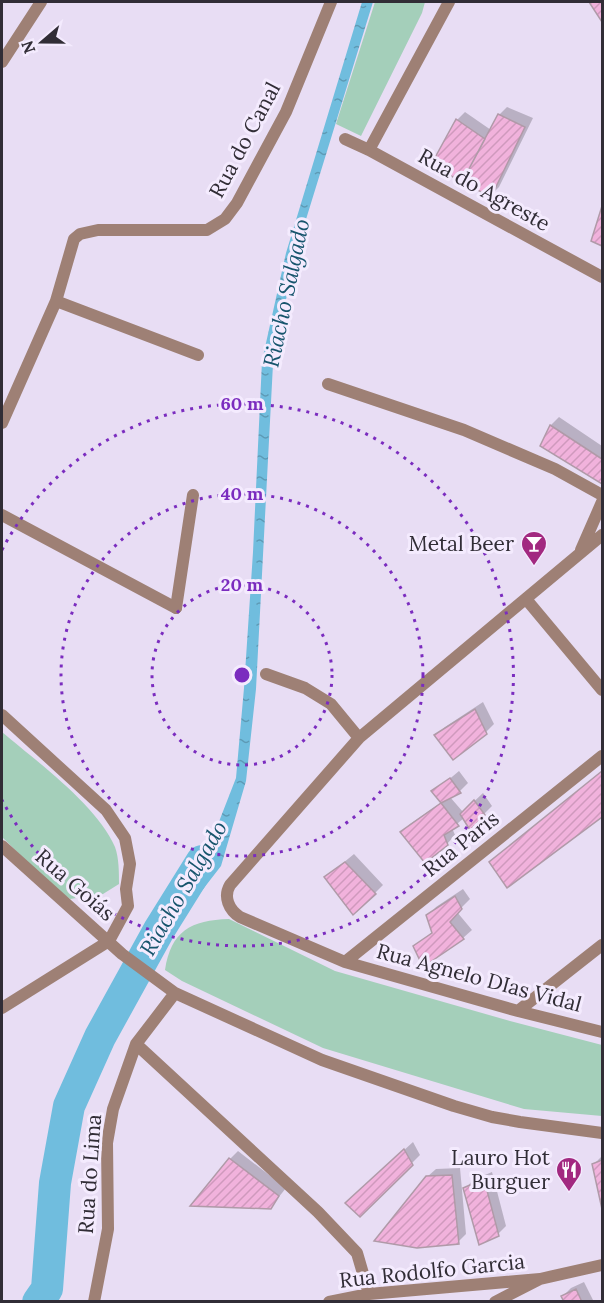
<svg xmlns="http://www.w3.org/2000/svg" width="604" height="1303" font-family="Lora,serif">
<defs>
<pattern id="water-ripples" width="26" height="14" patternUnits="userSpaceOnUse" patternTransform="scale(1.5)"><rect width="26" height="14" fill="#70bdde"/><path d="M2 4q2-2 4 0t4 0M15 11q2-2 4 0t4 0" fill="none" stroke="#5d9ab5"/></pattern>
<pattern id="building-hatch" width="6" height="6" patternUnits="userSpaceOnUse" patternTransform="scale(1.5)"><rect width="6" height="6" fill="#f1b2dc"/><path d="M-1 1l2-2M0 6l6-6M5 7l2-2" fill="none" stroke="#cf99bd"/></pattern>
</defs>
<rect width="100%" height="100%" fill="#e8ddf4"/>
<!-- green -->
<path fill="#a4cfba" d="M375,2H425L422,13L361,136L336,124Z
M2,732C36,761 97,805 115,847C119,858 119,872 119,884L103,894L70,899L49,883L2,837Z
M229,919L335,971L510,1021L602,1045V1116L524,1109L323,1048L182,981L165,970C171,931 191,920 229,919Z"/>
<!-- water -->
<path fill="url(#water-ripples)" d="M362,2H373L295,255L273,364L256,689L246,781L221,866L190,906L174,895L213,837L236,778L244,688L253,552L262,361L286,253Z"/>
<!-- shadow -->
<path fill="#0003" d="M507,107L533,118L499,187L491,195L457,120L465,112L491,130L499,115Z
M559,417L602,446V483L542,445L551,425Z
M483,702L494,724L486,732L436,735L445,727Z
M459,771L468,783L460,791L450,797L463,812L483,793L492,806L470,828L464,818L452,828L455,835L447,844L402,832L410,824L442,802L434,792Z
M602,772V815L507,886L499,854Z
M354,854L383,885L375,893L326,877Z
M463,889L470,899L457,912L472,930L463,938L424,965L415,947L433,931L428,916L436,907Z
M413,1142L420,1155L360,1215L355,1195Z
M238,1151L286,1188L270,1208L230,1159Z
M602,1156V1202L593,1165Z
M460,1168L466,1234L458,1242L427,1177L436,1169Z
M492,1172L506,1226L498,1234L465,1189L473,1180Z
M584,1282L594,1302H565L563,1296L571,1288Z"/>
<g fill="none" stroke-linecap="round" stroke-linejoin="round">
<!-- canal -->
<path stroke="#70bdde" stroke-width="32" d="M38,1302L47,1289L55,1183L69,1106L100,1037L159,930L202,861"/>
</g>
<!-- building -->
<path fill="url(#building-hatch)" stroke="#b09aa8" stroke-width="1.5" d="M589,2H602V22Z
M498,114L525,127L491,197L462,182Z
M456,119L485,139L462,182L431,165Z
M602,206V246L591,241Z
M550,425L602,459V484L540,446Z
M475,709L487,734L453,760L434,735Z
M602,771V817L507,888L489,862Z
M450,778L461,793L441,803L431,791Z
M474,800L485,815L470,830L460,814Z
M441,803L459,826L444,835L448,845L425,863L400,832Z
M345,862L376,894L353,915L324,877Z
M455,896L462,909L450,922L464,939L423,967L413,946L432,933L426,915Z
M404,1149L413,1165L360,1217L345,1203Z
M229,1158L279,1196L271,1209L190,1206Z
M602,1160V1209L592,1164Z
M452,1175L459,1244L417,1248L374,1241L426,1176Z
M484,1179L499,1236L479,1245L463,1188Z
M576,1289L582,1302H564L561,1296Z"/>
<g fill="none" stroke-linecap="round" stroke-linejoin="round">
<!-- lane -->
<path stroke="#9e8075" stroke-width="12" d="M176,608L193,495"/>
<!-- street -->
<path stroke="#9e8075" stroke-width="12" d="M2,62L41,2
M345,139L369,150L602,277
M369,150L449,2
M56,301L198,355
M328,384L464,430L555,469L602,495
M2,423L56,301L74,239L80,234L98,230H207L225,219L237,203L286,112L331,2
M2,515L176,608
M602,535L359,738L230,885C223,897 229,910 240,917L345,962L518,1011L602,1032
M581,550L602,502
M526,599L602,690
M266,674L305,688L331,704L359,738
M2,715L106,810L125,838L130,864L126,889L128,906L109,941L2,1008
M2,846L122,954L175,993L322,1060L454,1106L492,1117L520,1122L602,1133
M345,962L602,756
M518,1011L602,945
M136,1044L318,1212L357,1253L369,1294L368,1302
M94,1302L108,1229L107,1143L113,1109L136,1044L175,993
M329,1302L369,1294L540,1279
M495,1302L540,1279L602,1265"/>
</g>
<!-- distance rings -->
<g fill="none" stroke="#7b2cbf" stroke-width="3" stroke-dasharray="3 6">
<circle cx="242" cy="675" r="90"/>
<circle cx="242" cy="675" r="181"/>
<path d="M2 550A271 271 0 1 1 2 800"/>
</g>
<!-- icons -->
<defs>
<symbol id="bar-pin" viewBox="-11 -11 22 30"><path d="M0 17L-7.5 6A9.5 9.5 0 1 1 7.5 6Z" fill="#a22980" stroke="#f4ebfe"/><path d="M-6-5H6L.8 .8V4.5H3.5V6h-7V4.5H-.8V.8Z" fill="#fff"/></symbol>
<symbol id="restaurant-pin" viewBox="-11 -11 22 30"><path d="M0 17L-7.5 6A9.5 9.5 0 1 1 7.5 6Z" fill="#a22980" stroke="#f4ebfe"/><path d="M-5-6h1v4h1v-4h1v4h1v-4h1v5L-1.5 .5V6h-2V.5L-5-1ZM5-6V6H3V1.5H1.5Q1.5-4 5-6Z" fill="#fff"/></symbol>
</defs>
<g fill-rule="evenodd">
<use href="#bar-pin" x="519" y="529" width="30" height="40"/>
<use href="#restaurant-pin" x="554" y="1155" width="30" height="40"/>
</g>
<g text-anchor="middle" stroke-width="6" stroke-linejoin="round" paint-order="stroke">
<!-- street labels -->
<g font-size="21" fill="#312d36" stroke="#f4ebfe">
<text transform="translate(245 140) rotate(-62)" y="7">Rua do Canal</text>
<text transform="translate(484 190) rotate(29)" y="7">Rua do Agreste</text>
<text transform="translate(461 844) rotate(-39)" y="7">Rua Paris</text>
<text transform="translate(75 885) rotate(41)" y="7">Rua Goiás</text>
<text transform="translate(479 978) rotate(15)" y="7">Rua Agnelo DIas Vidal</text>
<text transform="translate(90 1174) rotate(-86)" y="7">Rua do Lima</text>
<text transform="translate(432 1271) rotate(-6)" y="7">Rua Rodolfo Garcia</text>
</g>
<!-- poi labels -->
<g font-size="21" fill="#312d36" stroke="#f4ebfe" text-anchor="end">
<text x="514" y="551">Metal Beer</text>
<text x="550" y="1165">Lauro Hot<tspan x="550" dy="24">Burguer</tspan></text>
</g>
<!-- water labels -->
<g font-size="22" font-style="italic" fill="#17556d" stroke="#f4ebfe">
<text transform="translate(286 293) rotate(-78)" y="8">Riacho Salgado</text>
<text transform="translate(183 888) rotate(-60)" y="8">Riacho Salgado</text>
</g>
</g>
<circle cx="242" cy="675" r="9" fill="#7b2cbf" stroke="#f4ebfe" stroke-width="3"/>
<g font-size="18" text-anchor="middle" font-weight="bold" fill="#7b2cbf" stroke="#f4ebfe" stroke-width="6" stroke-linejoin="round" paint-order="stroke">
<text x="242" y="410">60 m</text>
<text x="242" y="500">40 m</text>
<text x="242" y="591">20 m</text>
</g>
<!-- border -->
<rect width="604" height="1303" fill="none" stroke="#312d36" stroke-width="6"/>
<!-- north arrow -->
<g transform="translate(42 42) rotate(250)" stroke="#f4ebfe" stroke-width="4.5" paint-order="stroke">
<path d="M0-4.5L10 22L0 15L-10 22Z" fill="#312d36"/>
<text y="-9" font-size="16" font-weight="bold" text-anchor="middle" fill="#312d36">N</text>
</g>
</svg>
